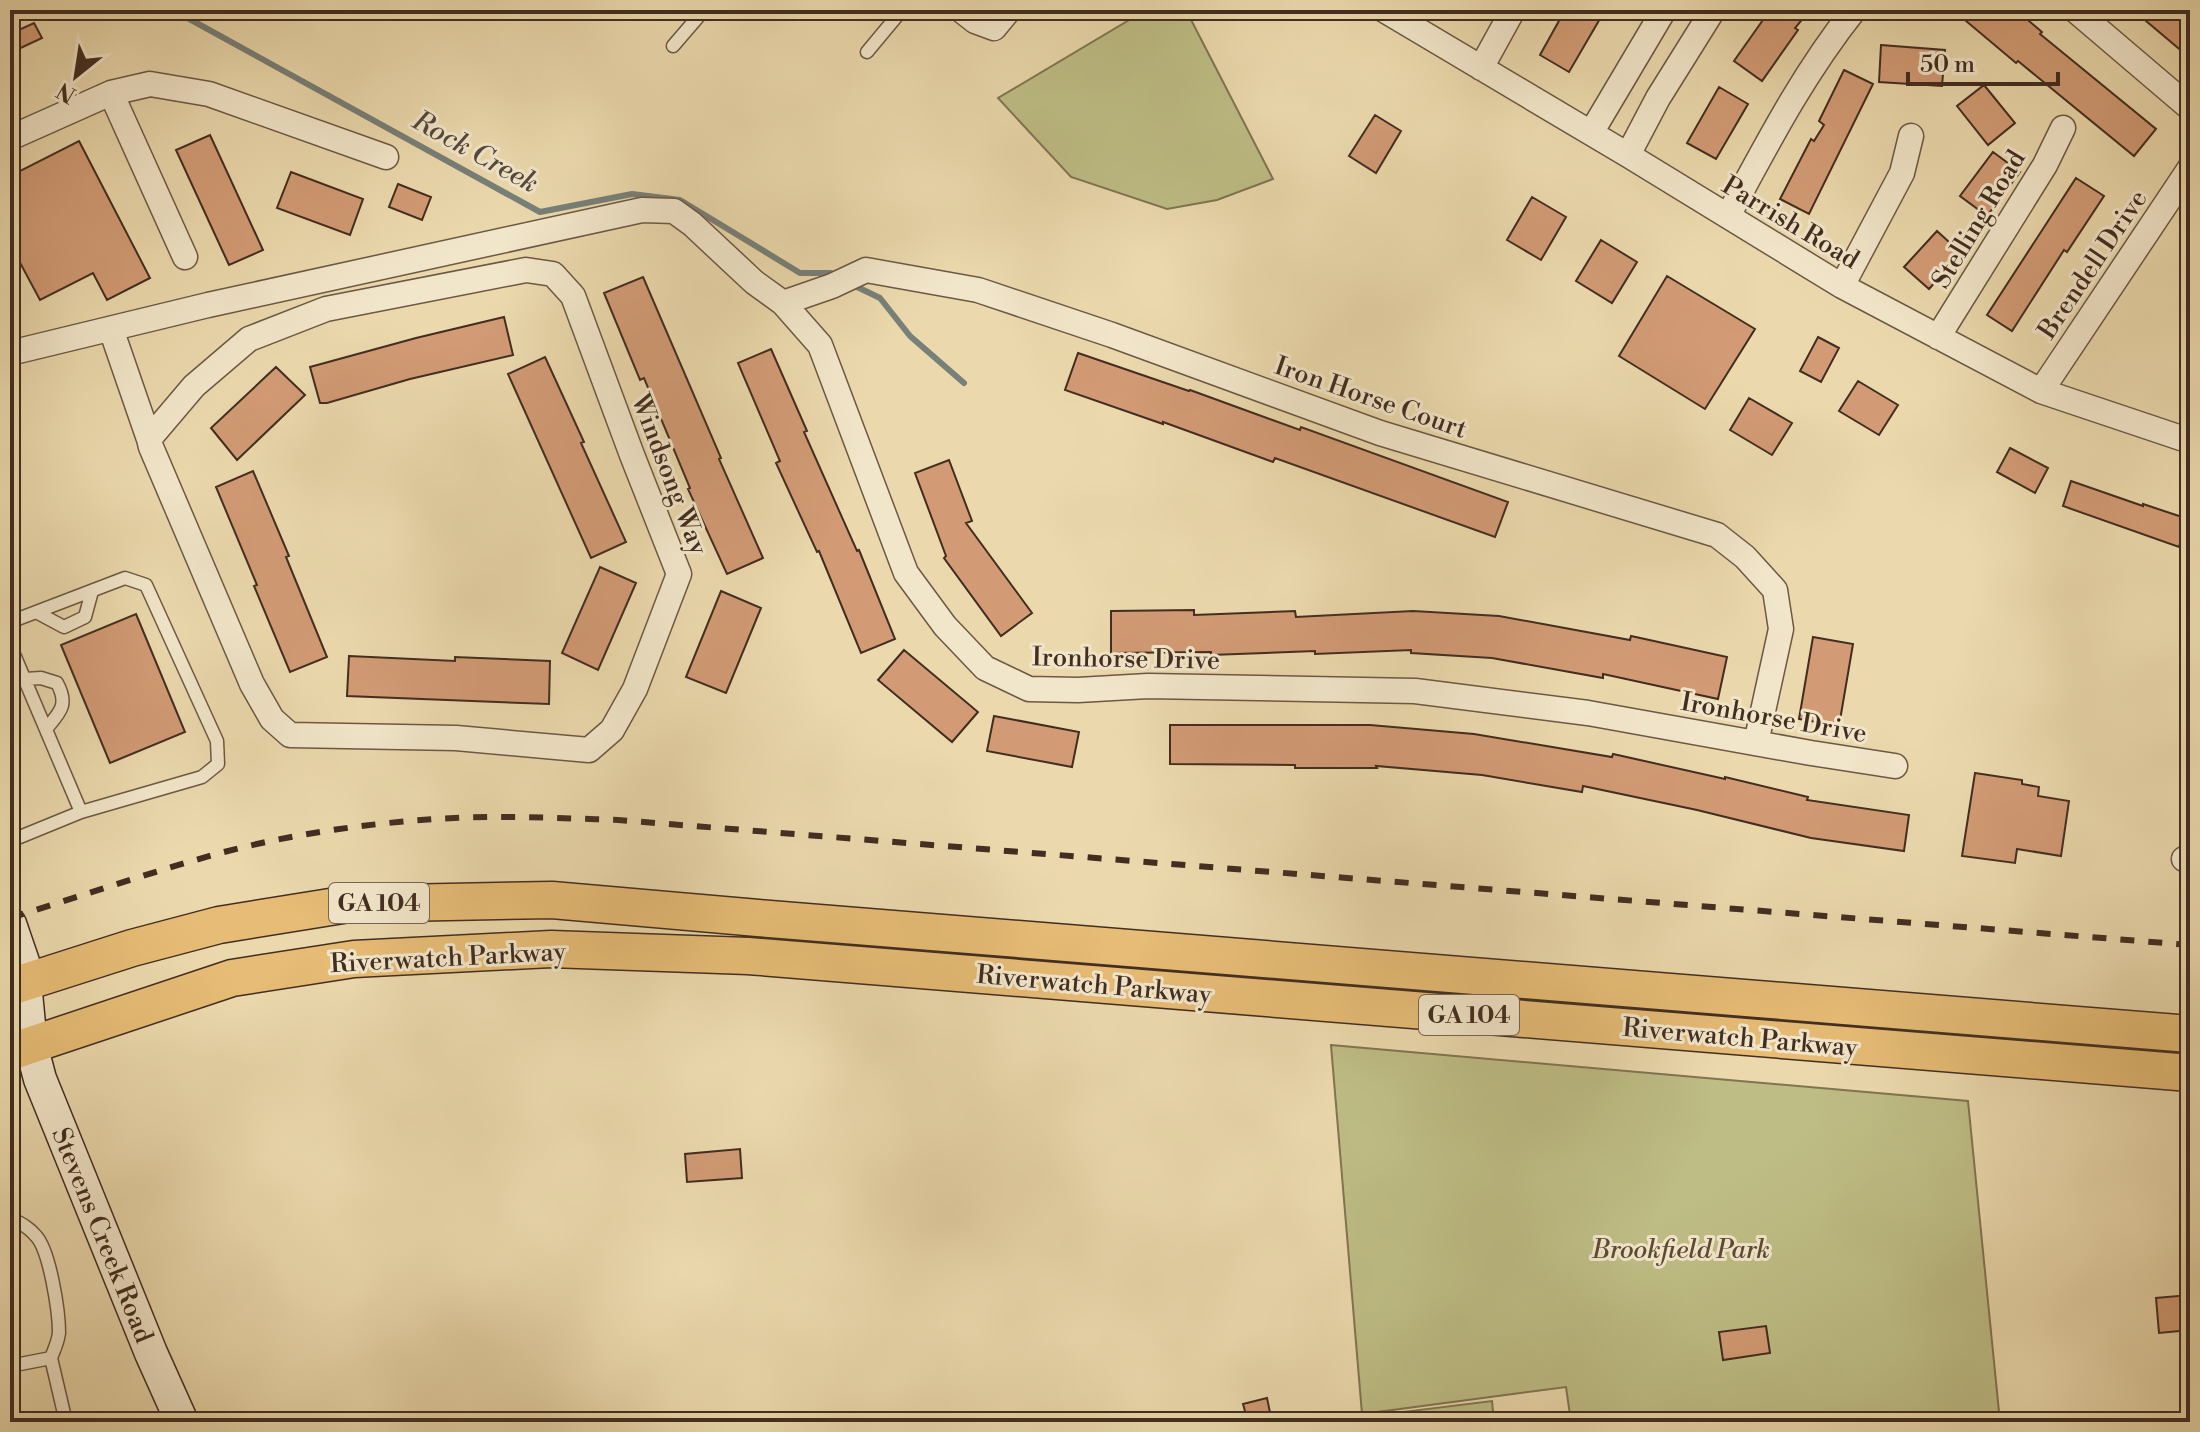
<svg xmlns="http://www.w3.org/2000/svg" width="2200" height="1432" font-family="'Libre Bodoni',serif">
<rect width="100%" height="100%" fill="#ebd9ad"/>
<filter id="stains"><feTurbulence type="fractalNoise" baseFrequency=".0025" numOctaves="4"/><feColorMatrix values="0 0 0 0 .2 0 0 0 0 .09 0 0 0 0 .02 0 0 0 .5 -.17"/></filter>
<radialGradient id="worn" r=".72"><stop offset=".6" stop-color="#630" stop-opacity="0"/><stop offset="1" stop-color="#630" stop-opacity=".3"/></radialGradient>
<!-- green -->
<path fill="#bebd85" stroke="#807553" stroke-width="2" d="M1146,10H1186L1273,179L1217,200L1167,209L1071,177L998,98Z
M1331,1045L1968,1101L2000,1422H1571L1566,1387L1362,1414Z
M1492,1401L1494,1422H1387L1386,1414Z"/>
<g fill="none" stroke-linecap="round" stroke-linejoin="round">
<!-- stream -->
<path stroke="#778079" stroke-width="6" d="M173,10L540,212L632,194L680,200L800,273H831L837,277
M851,284L880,298L910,336L964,383"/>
</g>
<!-- building -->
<path fill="#d29b75" stroke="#422d21" stroke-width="2" d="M1565,10H1590L1601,17L1569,72L1540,55Z
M1770,10H1810L1795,28L1798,30L1762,81L1734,61Z
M1953,10H2016L2042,32L2040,34L2156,129L2134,156L2018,61L2016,63Z
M2133,10H2190V58Z
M34,23L42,38L10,53V34Z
M1881,45L1945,50L1942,86L1879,82Z
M1844,70L1873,84L1809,214L1780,199L1811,139L1814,141L1824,125L1819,121Z
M1984,85L2015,123L1988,145L1957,106Z
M1719,87L1748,104L1716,159L1687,143Z
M1375,115L1401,131L1376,173L1349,156Z
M210,135L263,250L229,265L176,150Z
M79,141L150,278L107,300L93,273L40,300L10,244V176Z
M1993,152L2020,172L1987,216L1960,196Z
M291,172L363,199L350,235L277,208Z
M2076,178L2104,196L2067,252L2064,250L2012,331L1987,315Z
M398,184L431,197L422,220L389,207Z
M1532,197L1566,217L1541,260L1507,240Z
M1937,231L1961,253L1929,289L1904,267Z
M1601,240L1637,262L1612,303L1576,281Z
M1667,276L1755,329L1705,409L1619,356Z
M643,277L721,458L719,459L763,558L727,574L688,489L690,488L644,378L640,380L604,293Z
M504,317L513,355L410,379L327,403H320L310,367L416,338Z
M1818,337L1839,348L1821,382L1800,371Z
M771,349L807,431L804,432L857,551L859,550L895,639L861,653L819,551L817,552L776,463L780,461L738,363Z
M1078,353L1189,391L1190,390L1300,430L1301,427L1508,502L1495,537L1275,458L1273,462L1163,422V424L1065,390Z
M545,357L584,442L581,443L626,542L591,558L508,374Z
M276,367L305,395L237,460L211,428Z
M1858,381L1898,405L1879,435L1839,411Z
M1749,398L1792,423L1772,455L1730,430Z
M2010,448L2048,468L2035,493L1997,472Z
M949,460L972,521L966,523L1032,613L1001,636L944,558L946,556L915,473Z
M253,471L289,556L286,557L327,657L290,672L254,586L257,585L216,487Z
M2071,481L2143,506V504L2188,519L2179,547L2063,506Z
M600,567L636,583L598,670L562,653Z
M721,591L761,608L726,693L686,677Z
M1194,610V615L1295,611L1296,617L1413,611L1499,616L1630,640L1631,636L1727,657L1718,699L1603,674V678L1492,658L1411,653V650L1315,654V651L1211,655V652L1111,653V611Z
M136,614L185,732L110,763L61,645Z
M1813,637L1853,644L1839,726L1799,719Z
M904,650L978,712L952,742L878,680Z
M349,656L455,661V657L550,661L549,704L347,696Z
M994,716L1079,732L1072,767L987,751Z
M1170,725H1370L1474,734L1612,757L1613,754L1725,779V777L1808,797L1807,800L1909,815L1904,851L1811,838L1697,810L1583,786L1582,792L1482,775L1376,766L1377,768H1295V765L1170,764Z
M1975,773L2022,780V784L2039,787L2038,796L2069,801L2061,856L2017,849L2015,863L1962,856Z
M740,1149L742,1178L687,1182L685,1154Z
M2190,1295V1330L2159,1333L2156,1298Z
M1766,1326L1770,1353L1723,1360L1719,1332Z
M1267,1398L1272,1422H1248L1243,1404Z"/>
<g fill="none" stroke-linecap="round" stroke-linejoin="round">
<defs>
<path id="lane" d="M673,46L704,10
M867,52L902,10
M36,612L64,627L85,617L92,591
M10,622L125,578L146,585L217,741L218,764L202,777L81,812L10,841
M10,645L81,812
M25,679L41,678L57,683C69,705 60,712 46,729
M10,1218C20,1223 29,1227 36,1236C50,1251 59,1312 59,1333C58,1342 54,1350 51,1358
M10,1366L51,1358L66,1422"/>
<path id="street" d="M961,10L975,21L994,28L1009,10
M1384,10L1628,155L1842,286L2041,391L2190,441
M2075,10L2190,108
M1481,68L1513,10
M111,93L185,257
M1591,133L1664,10
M10,138L111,93L150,84L209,94L386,157
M1628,155L1658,98L1713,10
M1728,216C1767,144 1803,74 1854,10
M1842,286L1902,173L1911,136
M783,303L832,286L866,270L978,290L1112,335L1380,433L1717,535L1745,557L1775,590L1781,629L1756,743
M111,329L149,439L151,447L252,684L272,719L290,735L456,738L589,750L612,730L635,689L679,574L632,455L573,296L553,274L526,270L326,309L249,339L194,386L149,439
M1938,337L2045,165L2063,128
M10,353L208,305L642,210L674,211L692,224L754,282L783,303L820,345L906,573L945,626L985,668L1029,689L1078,690L1148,686L1415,691L1588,713L1811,753L1895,766
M2041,391L2190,168
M2184,859H2190"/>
<path id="secondary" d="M10,924L23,962L31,1045L40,1079L151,1353L182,1422"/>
<path id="primary" d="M10,987L132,948L219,925L349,904L552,900L758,918L2190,1034
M10,1052L232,978L354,959L551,949L748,956L2190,1073"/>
</defs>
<!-- lane casing -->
<use href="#lane" stroke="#6c5844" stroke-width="15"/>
<!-- street casing -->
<use href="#street" stroke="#6c5844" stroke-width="27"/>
<!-- secondary casing -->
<use href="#secondary" stroke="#422d21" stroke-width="35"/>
<!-- primary casing -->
<use href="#primary" stroke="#422d21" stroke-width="39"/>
<!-- lane -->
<use href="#lane" stroke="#f2e6ca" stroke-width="12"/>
<!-- street -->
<use href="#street" stroke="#f2e6ca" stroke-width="24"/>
<!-- secondary -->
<use href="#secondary" stroke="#f2e6ca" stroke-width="32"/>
<!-- primary -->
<use href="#primary" stroke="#e6bc76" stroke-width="36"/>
<!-- rail -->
<path stroke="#422d21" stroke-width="6" stroke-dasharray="14 14" stroke-linecap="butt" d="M10,918C78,897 145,874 213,855C285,835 362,824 435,819C496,815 557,818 618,820L2190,945"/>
</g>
<g text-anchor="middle" stroke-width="6" stroke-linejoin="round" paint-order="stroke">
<!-- shield labels -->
<g fill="#f2e6ca" stroke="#776454" stroke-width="2">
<rect x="329" y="883" width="100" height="40" rx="6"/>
<rect x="1419" y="995" width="100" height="40" rx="6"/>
</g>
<g font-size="24" font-weight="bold" fill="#422d21">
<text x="379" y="911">GA 104</text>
<text x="1469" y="1023">GA 104</text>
</g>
<!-- street labels -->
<g font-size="26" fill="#422d21" stroke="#f2e6ca">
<text transform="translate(1978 219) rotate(-59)" y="9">Stelling Road</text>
<text transform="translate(1791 222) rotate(31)" y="9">Parrish Road</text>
<text transform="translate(2092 264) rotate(-56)" y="9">Brendell Drive</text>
<text transform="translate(1371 397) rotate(19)" y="9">Iron Horse Court</text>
<text transform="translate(670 474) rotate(69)" y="9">Windsong Way</text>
<text transform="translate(1126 658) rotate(1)" y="9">Ironhorse Drive</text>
<text transform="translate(1774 717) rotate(10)" y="9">Ironhorse Drive</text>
<text transform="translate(448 957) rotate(-3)" y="9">Riverwatch Parkway</text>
<text transform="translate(1094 984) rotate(5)" y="9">Riverwatch Parkway</text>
<text transform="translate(1740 1037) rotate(5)" y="9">Riverwatch Parkway</text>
<text transform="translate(103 1235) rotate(68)" y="9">Stevens Creek Road</text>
</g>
<!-- park labels -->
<g font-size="26" font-style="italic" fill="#5b4a35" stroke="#f2e6ca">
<text x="1681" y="1258">Brookfield Park</text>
</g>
<!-- water labels -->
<g font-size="28" font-style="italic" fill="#54493e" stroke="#f2e6ca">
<text transform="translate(476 151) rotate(29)" y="10">Rock Creek</text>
</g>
</g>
<!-- margin -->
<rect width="2200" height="1432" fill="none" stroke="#ebd9ad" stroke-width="40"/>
<rect x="12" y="12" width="2176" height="1408" fill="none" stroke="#422d21" stroke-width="4"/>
<rect x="20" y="20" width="2160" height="1392" fill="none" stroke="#422d21" stroke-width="2"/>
<!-- north arrow -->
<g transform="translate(76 76) rotate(210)" stroke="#f2e6ca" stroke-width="6" paint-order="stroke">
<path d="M0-6L14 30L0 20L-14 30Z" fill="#422d21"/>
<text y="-12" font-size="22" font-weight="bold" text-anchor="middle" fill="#422d21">N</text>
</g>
<!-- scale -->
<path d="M1908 72v12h150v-12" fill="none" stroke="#422d21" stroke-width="4"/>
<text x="1920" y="72" font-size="24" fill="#422d21" stroke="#f2e6ca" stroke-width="6" paint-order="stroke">50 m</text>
<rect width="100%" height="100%" filter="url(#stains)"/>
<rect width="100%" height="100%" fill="url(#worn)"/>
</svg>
